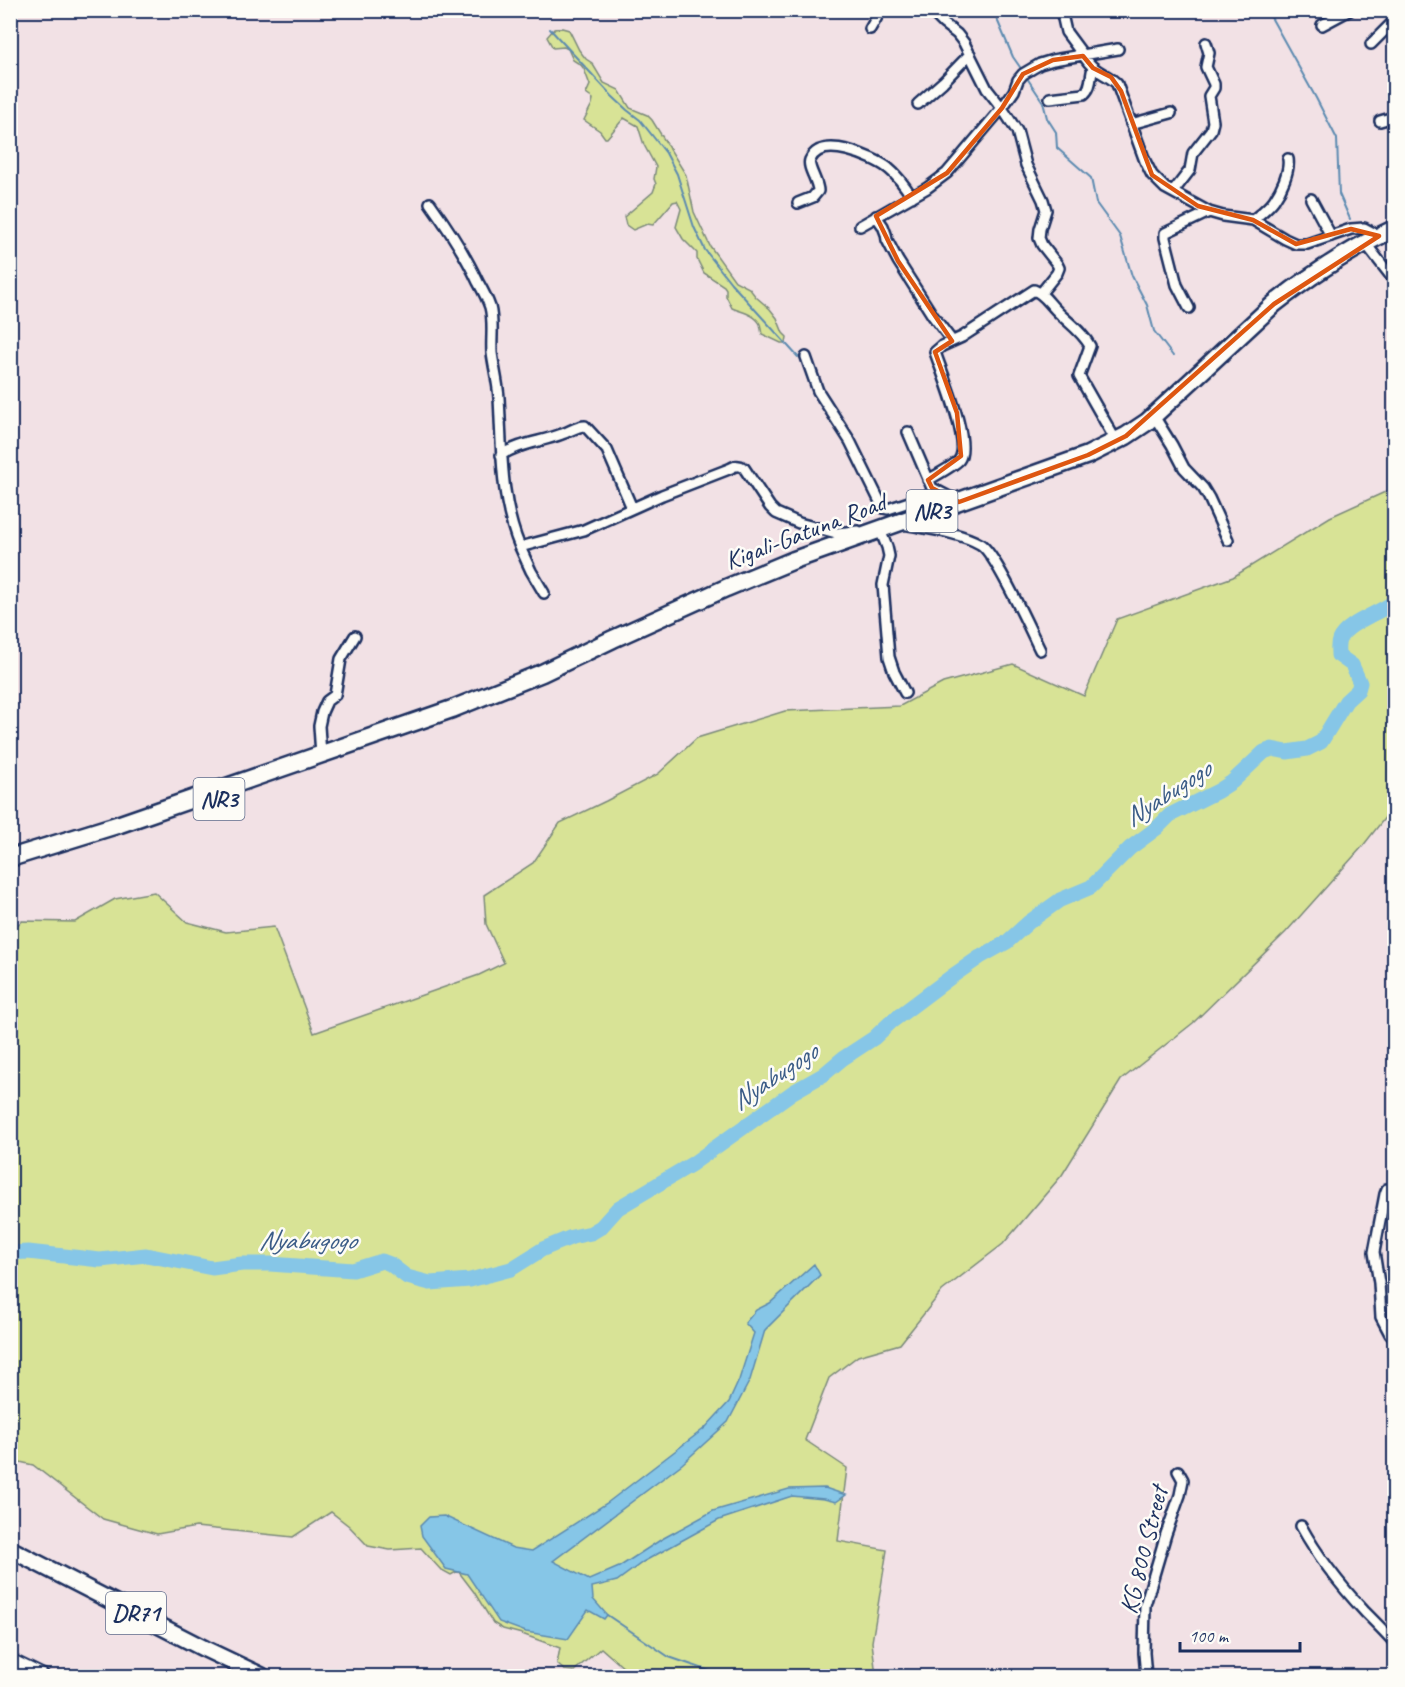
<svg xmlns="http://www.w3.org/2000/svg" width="1405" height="1687" font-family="Caveat,sans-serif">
<rect width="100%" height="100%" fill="#f2e1e5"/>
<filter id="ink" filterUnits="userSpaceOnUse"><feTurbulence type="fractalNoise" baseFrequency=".0167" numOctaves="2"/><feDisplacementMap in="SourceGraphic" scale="12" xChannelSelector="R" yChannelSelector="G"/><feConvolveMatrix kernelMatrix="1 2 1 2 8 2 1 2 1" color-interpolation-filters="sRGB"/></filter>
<g filter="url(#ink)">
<!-- green -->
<path fill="#d8e396" stroke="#7a897a" stroke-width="1.5" d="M562,28L569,30L579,50L586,59L592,63L604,83L619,90L630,108L647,115L652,120L686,175L694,212L710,246L735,281L749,288L756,297L770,309L777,318L783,333L787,337L786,343H781L762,334C761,331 761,327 760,324C755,314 741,312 732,308L726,296V289L724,286L704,273L697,259V253L683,239L676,227L681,209L677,201L673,202L653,225L647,224L633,230L626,225L624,217L653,192L656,184L654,179L656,167L644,145L638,126L624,118L607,138H605L600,131L584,120L592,104L593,99L586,94L590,85L584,69L581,65L573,60L568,49L564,47L553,48L547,37L554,29Z
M1394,488V806L1362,847L1286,932L1193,1023L1121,1080L1062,1175L1003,1244L942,1291L900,1344L858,1356L829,1378L805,1440L847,1468L838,1541L887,1550L872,1642L876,1676H633L601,1648L574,1671L564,1670L557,1664L560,1648L522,1634L503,1629L493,1623L474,1592L458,1571L451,1575L440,1569L421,1548L390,1550L368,1546L349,1526L331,1512L293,1537L196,1527L157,1534L103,1519L33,1465L11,1460L10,931L22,921L75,922L115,899L154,892L187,922L226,932L274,927L314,1033L479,975L504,963L486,924L484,895L533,863L560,823L606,801L658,774L697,738L785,711L900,706L943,683L1013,664L1084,696L1117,619L1233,577L1330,517Z"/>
<!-- water -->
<path fill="#86c6e7" stroke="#5b8ab0" stroke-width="1.5" d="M814,1264L820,1275L765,1330L750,1380L728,1422L682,1464L553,1561L589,1580L619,1567L662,1539L713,1511L789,1489L825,1488L846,1495L836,1502L824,1499L792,1496L719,1520L643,1562L617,1581L592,1587L593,1599L607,1615L604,1619L588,1610L568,1639L526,1632L499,1622L467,1574L446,1569L422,1536L420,1526L429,1517L444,1516L513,1548L532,1551L607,1503L705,1428L729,1402L739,1380L754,1333L745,1323L756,1310L770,1303Z"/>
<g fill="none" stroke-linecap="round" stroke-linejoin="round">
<!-- stream -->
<path stroke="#5b8ab0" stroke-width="2" d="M993,10L1013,57L1022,70
M1267,10L1316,98L1337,139L1339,194L1350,219
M550,29L612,96L627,110L640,120L666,153L677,174L694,227L705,250L731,283L798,357
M1025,75L1043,102L1047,118L1056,132L1057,148L1091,178L1096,203L1120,236L1132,276L1147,305L1154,331L1173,356
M607,1615L669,1657L724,1676"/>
<!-- river -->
<path stroke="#86c6e7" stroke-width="15" d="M10,1253L28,1252L100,1260L146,1255L212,1268L242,1264H270L353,1270L382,1261L390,1264L407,1277L430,1283L470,1280L511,1269L543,1249L572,1237L591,1233L601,1227L618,1208L692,1164L793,1092L823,1075L842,1059L874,1038L891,1022L951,977L980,957L1007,942L1029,922L1060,900L1091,887L1130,848L1157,828L1170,815L1218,791L1232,782L1264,752L1272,749L1287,752L1307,749L1321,742L1346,701L1358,690L1360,683L1352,665L1338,655C1338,650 1337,645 1339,640C1346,623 1380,613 1394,602"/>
<defs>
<path id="minor" d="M930,10L944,24L957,34L964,43L987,89L1002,108L1017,131L1026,165L1043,200L1046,210L1040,229L1039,238L1042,245L1057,264L1059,268L1057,273L1041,293
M1061,10L1066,32L1089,63C1097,73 1108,74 1117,84L1145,161L1152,175L1165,188L1209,212L1223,216L1253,220L1285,239L1296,244H1307L1351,229L1364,228L1379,236
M1322,25L1350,10
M870,29L881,10
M1371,44L1394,21
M1050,98L1084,94C1092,87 1090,77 1093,68
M918,104L943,82L970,54
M1380,121L1394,117
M1131,124L1171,113
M1173,192L1190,170L1193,153L1211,130L1213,122L1209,96L1214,88V84L1206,67L1209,53L1206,43
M1311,199L1331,236
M430,203C448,228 465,254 478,282C482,289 487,298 490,307C494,322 491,337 492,353C494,368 498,383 499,398C502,449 500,500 520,547L584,530L662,495L729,469C735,466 738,464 744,468L770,507L776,513L799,523L836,533L858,531
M798,203L813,197L818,191C818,181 807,167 810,160C821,134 873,157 888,168C898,176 905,186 912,197
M876,216L883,226L886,234L887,240L898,261L933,316L952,341
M1253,220C1260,214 1269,207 1274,200C1281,190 1290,171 1288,159
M860,226L927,188L947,173L1002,108L1014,91L1018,80L1023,74L1040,64L1053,60L1118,49
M1366,244L1394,280
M1189,308L1177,285L1165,238V233L1209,212
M806,357L818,391L850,441L883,508L888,509L939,492
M1154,416L1172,445L1184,468L1203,488L1209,498L1228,540
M908,432L932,488L957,501
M501,455C520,443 541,442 562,434C570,432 576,426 585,426L607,450L632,508
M928,480C935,476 955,465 959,460C972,443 941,371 935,352L942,346L962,337L1034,290C1044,294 1048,302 1056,310C1067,322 1082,331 1090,346L1079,376L1116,441
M903,524C927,529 959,532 980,544C995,552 1030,630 1040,650
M878,530H880L887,547L889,556L883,585L889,657L894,672L905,693
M520,547L531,571L544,593
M321,755L319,726L322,712L327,701L335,695L341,659L355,636
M1394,1189H1387L1385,1194L1374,1252L1379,1283L1381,1317L1390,1334L1394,1338
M1301,1526C1318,1557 1341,1586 1365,1612C1375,1622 1385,1632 1394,1642
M1146,1676L1144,1653L1145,1605L1166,1534L1180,1495L1183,1480L1178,1471"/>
<path id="tertiary" d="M10,1660L43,1676"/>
<path id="primary" d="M10,1549L205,1649L262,1676"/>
<path id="trunk" d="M10,858L120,824L452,709L542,673L613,639L726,588L794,560L1088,455L1126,436L1147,422L1274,304C1311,275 1352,248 1394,229"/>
</defs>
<!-- minor casing -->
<use href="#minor" stroke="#1b2f5e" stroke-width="14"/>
<!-- tertiary casing -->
<use href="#tertiary" stroke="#1b2f5e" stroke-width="16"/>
<!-- primary casing -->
<use href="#primary" stroke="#1b2f5e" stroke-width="20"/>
<!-- trunk casing -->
<use href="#trunk" stroke="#1b2f5e" stroke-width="21"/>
<!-- minor -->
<use href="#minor" stroke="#fdfcf7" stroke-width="9"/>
<!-- tertiary -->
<use href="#tertiary" stroke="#fdfcf7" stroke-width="12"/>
<!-- primary -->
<use href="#primary" stroke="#fdfcf7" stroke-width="15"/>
<!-- trunk -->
<use href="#trunk" stroke="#fdfcf7" stroke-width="16"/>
</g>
</g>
<!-- marked area -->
<path fill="none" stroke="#de5710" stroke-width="4.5" stroke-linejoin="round" d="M1083,56L1093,68L1111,77L1121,91L1152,175L1198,206L1253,220L1296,244L1351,229L1379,236L1274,304L1126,436L1088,455L959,502L932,488L928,480L961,456L957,413L935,352L952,341L898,261L876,216L947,173L1002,108L1023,74L1053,60Z"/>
<g text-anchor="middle" stroke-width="5" stroke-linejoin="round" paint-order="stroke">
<!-- shield labels -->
<g fill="#fdfcf7" stroke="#5f6c8c" stroke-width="1.5">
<rect x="906.5" y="490" width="51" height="42" rx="4.5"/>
<rect x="193.5" y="778" width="51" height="42" rx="4.5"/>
<rect x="106" y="1592" width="60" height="42" rx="4.5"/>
</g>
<g font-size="24" font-weight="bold" fill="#1b2f5e">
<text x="932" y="519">NR3</text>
<text x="219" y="807">NR3</text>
<text x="136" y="1621">DR71</text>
</g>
<!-- street labels -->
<g font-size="26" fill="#1b2f5e" stroke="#fdfcf7">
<text transform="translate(805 531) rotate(-21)" y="9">Kigali-Gatuna Road</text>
<text transform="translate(1143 1550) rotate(-76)" y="9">KG 800 Street</text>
</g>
<!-- water labels -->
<g font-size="27" font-style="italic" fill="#3b5c87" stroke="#fdfcf7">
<text transform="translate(1167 793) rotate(-33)" y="9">Nyabugogo</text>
<text transform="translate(774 1076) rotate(-34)" y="9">Nyabugogo</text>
<text x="307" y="1249">Nyabugogo</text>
</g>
</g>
<!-- margin -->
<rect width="1405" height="1687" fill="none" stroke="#fdfcf7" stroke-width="36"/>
<rect x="18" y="18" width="1369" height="1651" fill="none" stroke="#1b2f5e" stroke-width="2" filter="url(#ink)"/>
<!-- scale -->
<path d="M1180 1642v9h120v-9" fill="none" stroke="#1b2f5e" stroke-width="3"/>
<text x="1189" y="1642" font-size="18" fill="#1b2f5e" stroke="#fdfcf7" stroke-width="4.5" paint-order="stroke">100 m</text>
</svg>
